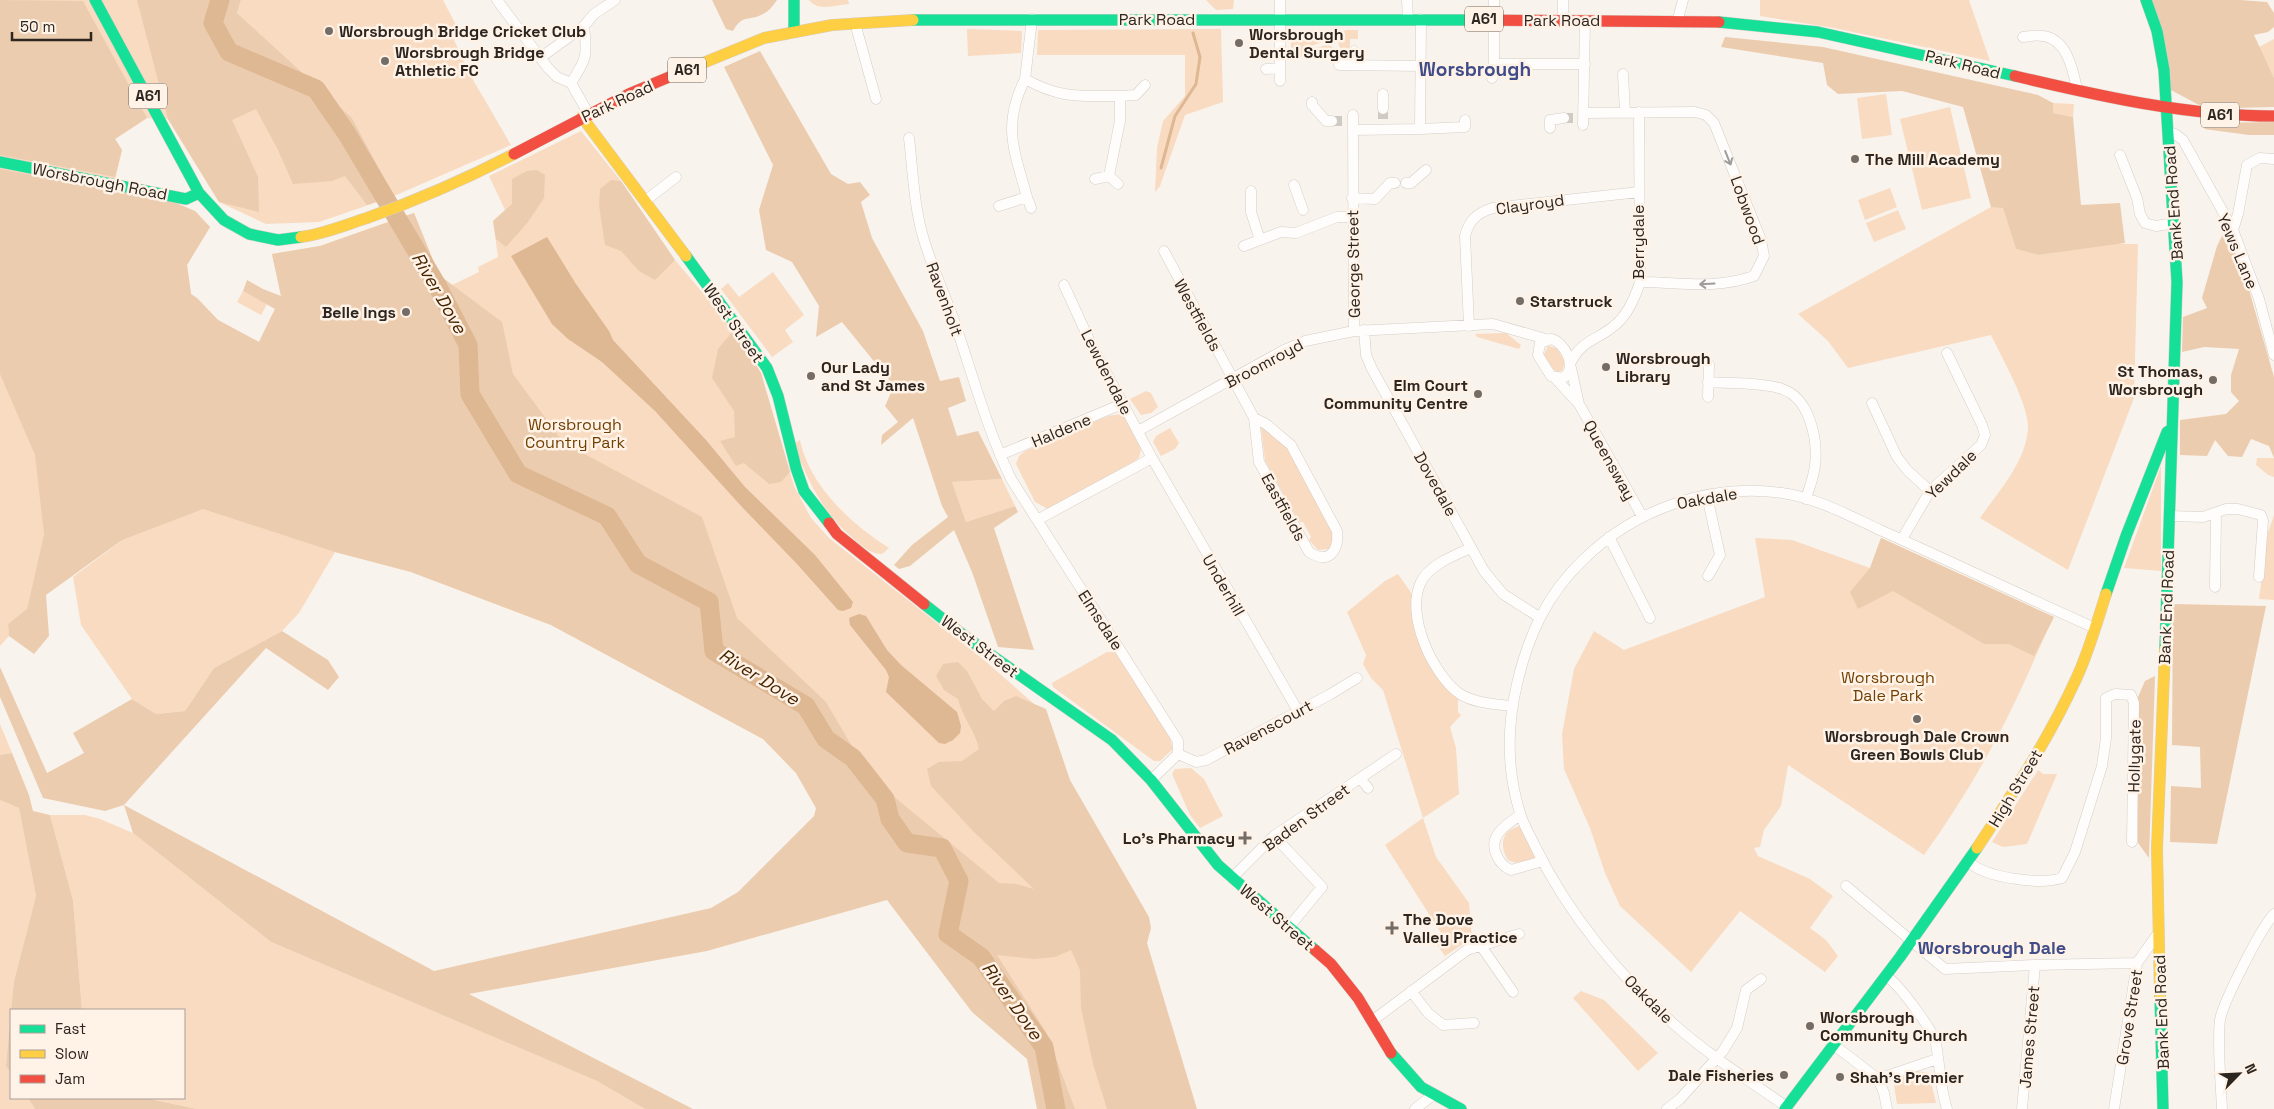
<svg xmlns="http://www.w3.org/2000/svg" width="2274" height="1109" font-family="'Space Grotesk',sans-serif">
<rect width="100%" height="100%" fill="#f9f3ed"/>
<!-- green -->
<path fill="#f8dbc1" d="M0,0H220L347,134L386,199L319,222L266,224L219,202L168,119L147,118L115,139L122,150L113,189L195,211L210,227L187,265L191,294L197,298L218,320L259,342L281,296L272,254L320,246L414,213L439,275L452,285L479,272L478,267L498,257L493,221L505,210L489,176L581,131L621,181L675,260L734,330L761,373L794,486L811,518L829,538L984,660L1033,703L1177,1109H1056L1044,1047L816,808L796,773L763,739L551,625L411,572L335,552L299,613L282,631L214,668L185,711L156,714L132,699L81,625L73,577L121,541L44,534L27,610L8,624L9,636L0,646Z
M241,0H443L457,27L454,40L472,78L511,145L394,196L352,118L237,13Z
M809,0H848L849,4C835,5 818,12 809,0Z
M1206,0H1234L1233,9L1216,10Z
M1760,0H1969L1990,61L1834,28L1760,16Z
M967,29L1022,31L1021,53L968,56Z
M1221,29L1223,102L1185,115L1160,186L1155,192L1157,148L1163,121L1185,96V55H1037L1038,30Z
M1291,30H1334V38L1311,46L1300,58H1291Z
M1346,30H1358V39H1350V49L1342,50C1338,45 1337,40 1339,34Z
M2274,39V78L2259,47Z
M1329,44L1335,50V58H1306V56L1313,49Z
M1886,94L1892,135L1862,139L1857,98Z
M2053,103L2074,104L2073,117L2053,113Z
M1950,107L1971,198L1922,210L1900,119Z
M1890,188L1897,207L1865,220L1858,200Z
M1991,207H2003L2016,249L2038,255L2112,244H2138L2134,398L2068,570L1980,518C1998,492 2027,461 2028,427C2028,403 2002,358 1991,335L1848,368L1828,341L1798,314Z
M1898,210L1906,229L1874,242L1866,223Z
M773,272L804,315L785,330L793,342L772,357L721,289L728,283L739,297Z
M243,291L267,304L261,315L237,302Z
M1506,333L1521,345L1519,349L1477,337L1475,334Z
M1548,346L1557,348L1565,362L1562,371L1557,372L1551,368L1544,354Z
M1146,391L1151,393L1158,407L1151,413L1141,415L1130,399Z
M1121,414L1126,419L1141,449L1139,458L1125,468L1048,509L1035,502L1016,464L1019,456L1025,451L1108,416Z
M1261,427C1282,441 1291,448 1299,472H1302L1322,507L1320,510L1330,529L1335,534L1331,549L1318,550L1309,540L1311,537L1303,522H1299L1265,461Z
M1170,428L1179,443L1175,449L1161,456L1153,442L1156,436Z
M800,440C809,485 851,524 889,548L882,554C871,554 865,548 856,541C824,515 808,482 794,444Z
M2257,458H2274V477L2268,475L2256,465Z
M2161,466V571L2124,568Z
M1002,479L1015,506L966,522L952,482Z
M2274,515V600L2259,599L2268,532Z
M1755,538L1792,540L1870,568L1881,538L2054,617C2039,647 2027,678 2012,708C1987,759 1958,808 1924,855L1788,765L1781,806L1764,830L1760,847L1754,848L1758,856L1810,879L1833,896L1810,928L1826,940L1838,956L1825,972L1740,911L1691,972L1620,906L1605,873L1590,828L1564,769L1562,734L1574,669L1594,631L1624,650L1765,597Z
M1398,574L1414,597L1415,624L1458,697V712L1461,715L1450,727L1456,748L1459,794L1423,818L1436,857L1469,903L1472,938L1445,956L1433,939L1441,933L1385,845L1423,818L1383,690L1371,678L1363,664L1366,655L1347,612L1385,581Z
M1107,652H1116L1169,735L1173,749L1160,761H1154L1053,687L1052,683Z
M0,724L12,753L0,755Z
M1191,768L1204,779L1223,816L1200,828L1190,815L1172,774L1175,769Z
M2038,770L2043,774H2057L2027,844L2003,847L1992,842Z
M0,800L19,808L36,896L14,981L6,1066L11,1074V1098H28L35,1109H0Z
M50,815H85L100,819L133,833L271,942L597,1081L645,1109H197L145,1098H184V1010H82L73,900Z
M1520,826L1535,857C1529,865 1516,864 1508,860C1499,846 1501,830 1520,826Z
M1581,991L1604,1000L1658,1053L1638,1071L1573,998Z
M1917,1071L1929,1073L1936,1103L1897,1104L1894,1085L1896,1080Z"/>
<!-- forest -->
<path fill="#ecccae" d="M0,0L83,1L147,118L115,139L122,150L115,177L0,155Z
M137,0H241L237,13L352,118L394,196L367,205L345,176L332,181L293,184L278,150L256,109L232,120L258,177L259,212L219,202L168,119Z
M712,0H777C773,6 769,11 763,14C749,22 743,13 733,31L726,29Z
M2150,0H2240L2267,2L2274,13V27L2268,32L2254,35L2274,78V107L2234,108L2199,105L2169,89Z
M1725,37L1823,47L2038,95L2053,103V113L2073,117L2081,205L2120,203L2125,243L2038,255L2016,249L2003,208L1991,207L1963,107L1902,91L1838,94L1827,85L1823,63L1721,47Z
M760,51L831,174L848,184L860,182L870,195L861,202L872,238L923,331L940,381L959,377L966,401L948,408L957,436L978,431L1002,479L952,482L966,522L1015,506L1018,512L994,528L1034,650L998,647L972,572L954,530L910,566L899,569L894,565L912,545L948,517L942,506L913,418L881,445L882,435L898,422L885,406L894,386L842,322L816,337L819,306L792,262L766,250L759,210L773,165L724,67Z
M2274,122V135H2249L2204,129L2211,123Z
M0,169L174,202L195,211L210,227L187,265L191,294L197,298L218,320L259,342L275,309L243,291L247,280L263,289L281,296L272,254L320,246L414,213L439,275L502,322L513,374L564,443L702,517L737,618L826,702L870,777L999,883L1016,884L1034,889L974,832L931,786L927,769L939,762L962,761L979,749C975,730 962,717 958,699L944,690L936,676L943,664L958,662L967,671L982,699L994,711L1004,701L1016,696L1046,709L1070,780L1149,917L1151,928L1147,943L1197,1109H1107L1093,1064L1081,1008L1080,970L1071,950L1055,957L1034,959L997,955L1046,1032L1075,1109H1037L1027,1059L972,1012L887,900L707,951L469,994L693,1109H645L597,1081L271,942L133,833L124,805L105,811L43,798L0,697V667L47,773L84,753L73,733L132,699L156,714L185,711L214,668L282,631L328,660L339,677L328,690L266,648L124,805L434,971L711,908L738,892L814,816L816,808L796,773L763,739L551,625L411,572L335,552L203,509L122,540L46,595L49,636L34,654L9,636L8,624L27,609L44,534L35,455L0,374Z
M537,170L545,175L544,198L528,222L506,247L496,239L493,221L512,204V179L527,171Z
M611,180L621,181L675,260L655,280L639,271L621,251L605,245L599,205L600,189Z
M2225,230L2245,276L2274,377V458L2269,446L2251,439L2242,457L2228,456L2215,440L2207,456L2180,455V420L2226,414L2239,401L2231,392V375L2239,349L2204,347L2182,352L2183,317L2207,308L2202,298L2217,246Z
M734,330L761,373L790,472L781,482L769,484L744,463L736,466L720,441L735,437L734,411L712,378L718,349Z
M1881,538L2054,617L2034,656L2009,644H1984L1893,591L1858,609L1850,592L1870,568Z
M2173,604L2266,606L2217,844L2170,842L2171,786L2201,788L2200,747L2172,745Z
M2155,676L2149,858L2138,843V697L2145,681Z
M12,753L29,795L33,811L50,815L73,900L82,1010H11L14,981L36,896L19,808L0,800V755Z
M11,1010V1074L6,1066Z
M28,1098H145L197,1109H35Z"/>
<!-- water -->
<path fill="#deb793" d="M547,237L576,284L609,331L613,340L706,440L745,487L815,555L853,602L851,608L843,611L838,610L797,564L742,507L655,411L602,362L568,339L552,324L511,256Z
M859,614L866,616L887,650L901,665L957,712L961,726L960,733L953,740L945,744L939,743L886,692L889,677L886,670L850,625L849,618Z"/>
<g fill="none" stroke-linecap="round" stroke-linejoin="round">
<!-- stream -->
<path stroke="#deb793" stroke-width="3" d="M1161,168L1175,116L1196,84L1200,57L1193,33"/>
<!-- river -->
<path stroke="#deb793" stroke-width="19" d="M220,0L213,23L229,52L316,89L347,134L438,287L468,345L470,394L518,474L607,516L638,564L709,602L714,651L806,706L826,739L853,758L885,799L890,819L907,843L942,848L959,881L948,934L981,957L1044,1047L1056,1109"/>
<!-- street-tunnel -->
<path stroke="#d0cac4" stroke-width="10" stroke-dasharray="10 5" stroke-linecap="butt" d="M1383,109V119
M1564,118H1573
M1332,121H1344"/>
<defs>
<path id="street" d="M497,0L548,68L557,77L571,83L588,113
M1407,0L1408,19
M1032,19L1025,79C1061,99 1080,96 1120,96V121L1109,176
M1563,20V0
M1677,22L1683,0
M855,23L876,99
M2023,37C2029,36 2037,35 2043,36C2067,39 2073,70 2077,89
M1354,51V65
M540,58L584,26
M1494,64H1585
M1339,65L1421,66
M1266,69L1280,68
M1623,74L1625,112
M1492,78L1494,64V0
M1280,81V0
M571,83C588,57 587,55 584,26L594,14L615,0
M1383,94V109
M1120,96L1136,95L1145,85
M1312,102V105L1326,121H1332
M1585,113L1695,112L1706,115L1714,123L1761,240L1764,256L1754,276C1713,290 1681,282 1640,282
M1353,115L1354,331
M1583,125L1585,20
M1550,128V120L1564,118
M1420,129L1465,127V120
M1353,130L1420,129L1421,19
M2169,132L2175,134L2183,140L2233,230L2259,299L2274,355
M909,138C913,172 914,208 924,240C933,270 947,299 957,329C974,380 988,431 1011,479L1178,741V754L1151,780
M2120,155L2137,198L2140,214L2145,223L2156,226L2175,223
M1095,179L1109,176L1118,184
M1406,183H1411L1426,170
M1294,185L1303,210
M1251,191V212L1260,240
M1027,197L1031,208
M1352,198L1375,199L1390,183H1395
M645,201L676,177
M999,206L1027,197C1014,150 1002,125 1025,79
M2233,230L2238,214L2247,165L2260,158L2274,159
M1244,246L1281,232L1296,233L1337,217H1352
M1164,251L1254,418L1266,424L1291,445L1337,531C1339,551 1329,565 1309,552L1259,462L1254,418
M1064,285L1092,346L1152,458L1298,711
M1469,326L1465,236C1469,220 1477,213 1493,208L1639,192
M1364,330L1366,355L1372,369L1484,571L1503,594L1539,617
M1551,339C1565,342 1578,368 1563,378L1551,376L1538,355L1540,343Z
M1570,364C1581,340 1596,341 1614,326C1628,315 1635,298 1640,282L1639,112
M1571,368L1579,404
M1555,378L1579,404L1642,516
M1708,382C1730,384 1762,382 1782,389C1810,398 1818,440 1815,465C1814,477 1809,488 1806,499
M1708,397L1709,365
M1872,403L1897,457L1907,470L1930,491
M1138,431L1284,350L1305,341L1354,331L1493,324L1546,339
M1000,455L1122,404
M1707,496L1720,555L1708,576
M2170,516L2203,517L2226,509H2238L2261,515L2263,521L2259,577
M1037,520L1152,458
M1609,537L1650,618
M1902,539L1930,491L1981,445L1985,435L1982,425L1947,353
M1471,548C1455,555 1429,565 1421,582C1405,614 1432,674 1460,694C1474,703 1495,704 1511,706
M2215,587L2216,513
M1178,754L1196,762L1206,760L1329,695L1357,678
M1360,778L1368,788
M1520,815C1506,825 1487,836 1497,856C1500,863 1504,867 1511,870L1543,861
M1274,836L1322,887L1289,927
M1969,862C1986,878 2040,885 2062,878L2075,852L2102,766L2106,738V698L2115,694L2131,695L2134,703L2132,842
M1232,878L1274,836L1396,754
M1846,886L1945,969L2035,965L2137,963
M1481,946L1513,992
M1886,976C1898,983 1934,1031 1936,1044C1940,1066 1940,1088 1947,1109
M1411,991L1428,1013L1443,1025L1474,1023
M1372,1021L1467,950L1519,934
M1834,1045L1878,1079L1884,1093L1887,1109
M1878,1079L1937,1059
M1787,1107C1750,1081 1710,1056 1676,1026C1620,977 1568,914 1535,846C1530,835 1523,824 1520,813C1507,771 1507,726 1517,684C1528,636 1547,594 1583,560C1635,509 1709,483 1782,493C1817,498 1848,515 1880,530C1952,562 2023,596 2095,628
M1415,1109L1433,1095
M1667,1109L1680,1099L1723,1051L1737,1028L1746,990L1761,979
M2022,1109L2035,965
M2114,1109L2137,963L2159,932
M2222,1109C2221,1084 2217,1045 2220,1020C2223,1002 2261,928 2274,914"/>
<path id="fast" d="M95,0L199,193L224,220L249,234L278,240L301,237
M794,0V31
M2146,0L2157,31L2164,70L2177,282L2165,649
M913,20H1479
M1719,22L1818,32L2015,76
M0,162L186,199L199,193
M686,256L767,368L778,396L796,468L804,491L829,523
M2106,594L2126,536L2167,432L2172,429
M924,604L967,638L1112,740L1151,780L1218,865L1315,950
M2160,995L2163,1109
M1391,1053L1421,1087L1461,1109
M1785,1109L1900,957L1977,848"/>
<path id="slow" d="M681,72L764,38L832,25L913,20
M582,117L686,256
M301,237C324,234 345,225 367,218C418,200 466,179 514,154
M1977,848C2013,793 2050,737 2077,677C2089,651 2097,622 2106,594
M2160,995L2157,848L2165,649"/>
<path id="jam" d="M1479,20L1719,22
M2015,76C2099,96 2188,116 2274,116
M514,154L631,93L681,72
M829,523L837,534L924,604
M1315,950L1331,964L1358,998L1391,1053"/>
</defs>
<!-- street casing -->
<use href="#street" stroke="#d4cdc6" stroke-width="11"/>
<!-- fast casing -->
<use href="#fast" stroke="#d4cdc6" stroke-width="12"/>
<!-- slow casing -->
<use href="#slow" stroke="#d4cdc6" stroke-width="12"/>
<!-- jam casing -->
<use href="#jam" stroke="#d4cdc6" stroke-width="12"/>
<!-- street -->
<use href="#street" stroke="#fefdfc" stroke-width="10"/>
<!-- fast -->
<use href="#fast" stroke="#16e098" stroke-width="11"/>
<!-- slow -->
<use href="#slow" stroke="#ffcf43" stroke-width="11"/>
<!-- jam -->
<use href="#jam" stroke="#f24e42" stroke-width="11"/>
</g>
<!-- one-way arrows -->
<defs><path id="oneway-shaft" d="M-6 0H5M1.5-3L5.5 0L1.5 3" fill="none" stroke-width="1.6" stroke-linecap="round" stroke-linejoin="round" transform="scale(1.25)"/></defs>
<g stroke="#a09c99">
<use href="#oneway-shaft" transform="translate(1728 158) rotate(68)"/>
<use href="#oneway-shaft" transform="translate(1707 284) rotate(177)"/>
</g>
<!-- markers -->
<g fill="#746d67" stroke="#fff2e7" stroke-width="2">
<circle cx="329" cy="31" r="5"/>
<circle cx="1239" cy="43" r="5"/>
<circle cx="385" cy="61" r="5"/>
<circle cx="1855" cy="159" r="5"/>
<circle cx="1520" cy="301" r="5"/>
<circle cx="406" cy="312" r="5"/>
<circle cx="1606" cy="367" r="5"/>
<circle cx="811" cy="376" r="5"/>
<circle cx="2213" cy="380" r="5"/>
<circle cx="1478" cy="394" r="5"/>
<circle cx="1917" cy="719" r="5"/>
<path d="M1242.5 830.5h5v5h5v5h-5v5h-5v-5h-5v-5h5z"/>
<path d="M1389.5 920.5h5v5h5v5h-5v5h-5v-5h-5v-5h5z"/>
<circle cx="1810" cy="1026" r="5"/>
<circle cx="1784" cy="1075" r="5"/>
<circle cx="1840" cy="1077" r="5"/>
</g>
<g text-anchor="middle" stroke-width="5" stroke-linejoin="round" paint-order="stroke">
<!-- shield labels -->
<g fill="#fff2e7" stroke="#6c625b" stroke-width="1">
<rect x="1465" y="6.5" width="38" height="25" rx="4"/>
<rect x="668" y="57.5" width="38" height="25" rx="4"/>
<rect x="129" y="83.5" width="38" height="25" rx="4"/>
<rect x="2201" y="102.5" width="38" height="25" rx="4"/>
</g>
<g font-size="15" font-weight="bold" fill="#2d251f">
<text x="1484" y="24">A61</text>
<text x="687" y="75">A61</text>
<text x="148" y="101">A61</text>
<text x="2220" y="120">A61</text>
</g>
<!-- street labels -->
<g font-size="16" fill="#2d251f" stroke="#fff2e7">
<text x="1157" y="25">Park Road</text>
<text x="1562" y="26">Park Road</text>
<text transform="translate(1963 64) rotate(14)" y="6">Park Road</text>
<text transform="translate(617 101) rotate(-25)" y="6">Park Road</text>
<text transform="translate(100 181) rotate(11)" y="6">Worsbrough Road</text>
<text transform="translate(2173 203) rotate(-94)" y="6">Bank End Road</text>
<text transform="translate(1530 204) rotate(-8)" y="6">Clayroyd</text>
<text transform="translate(1748 210) rotate(70)" y="6">Lobwood</text>
<text transform="translate(1638 242) rotate(-90)" y="6">Berrydale</text>
<text transform="translate(2238 251) rotate(67)" y="6">Yews Lane</text>
<text transform="translate(1353 264) rotate(-91)" y="6">George Street</text>
<text transform="translate(945 299) rotate(70)" y="6">Ravenholt</text>
<text transform="translate(1198 315) rotate(61)" y="6">Westfields</text>
<text transform="translate(734 323) rotate(55)" y="6">West Street</text>
<text transform="translate(1264 363) rotate(-28)" y="6">Broomroyd</text>
<text transform="translate(1107 372) rotate(63)" y="6">Lewdendale</text>
<text transform="translate(1061 430) rotate(-23)" y="6">Haldene</text>
<text transform="translate(1610 460) rotate(61)" y="6">Queensway</text>
<text transform="translate(1951 474) rotate(-44)" y="6">Yewdale</text>
<text transform="translate(1436 484) rotate(61)" y="6">Dovedale</text>
<text transform="translate(1707 498) rotate(-10)" y="6">Oakdale</text>
<text transform="translate(1284 507) rotate(61)" y="6">Eastfields</text>
<text transform="translate(1224 585) rotate(60)" y="6">Underhill</text>
<text transform="translate(2166 607) rotate(-88)" y="6">Bank End Road</text>
<text transform="translate(1101 620) rotate(57)" y="6">Elmsdale</text>
<text transform="translate(980 646) rotate(37)" y="6">West Street</text>
<text transform="translate(1268 727) rotate(-28)" y="6">Ravenscourt</text>
<text transform="translate(2134 756) rotate(-89)" y="6">Hollygate</text>
<text transform="translate(2015 788) rotate(-59)" y="6">High Street</text>
<text transform="translate(1306 817) rotate(-36)" y="6">Baden Street</text>
<text transform="translate(1277 917) rotate(41)" y="6">West Street</text>
<text transform="translate(1649 999) rotate(45)" y="6">Oakdale</text>
<text transform="translate(2161 1012) rotate(-92)" y="6">Bank End Road</text>
<text transform="translate(2129 1017) rotate(-81)" y="6">Grove Street</text>
<text transform="translate(2029 1037) rotate(-85)" y="6">James Street</text>
</g>
<!-- poi labels -->
<g font-size="16" font-weight="bold" fill="#2d251f" stroke="#fff2e7" text-anchor="start">
<text x="339" y="37">Worsbrough Bridge Cricket Club</text>
<text x="1249" y="40">Worsbrough<tspan x="1249" dy="18">Dental Surgery</tspan></text>
<text x="395" y="58">Worsbrough Bridge<tspan x="395" dy="18">Athletic FC</tspan></text>
<text x="1865" y="165">The Mill Academy</text>
<text x="1530" y="307">Starstruck</text>
<text x="396" y="318" text-anchor="end">Belle Ings</text>
<text x="1616" y="364">Worsbrough<tspan x="1616" dy="18">Library</tspan></text>
<text x="821" y="373">Our Lady<tspan x="821" dy="18">and St James</tspan></text>
<text x="2203" y="377" text-anchor="end">St Thomas,<tspan x="2203" dy="18">Worsbrough</tspan></text>
<text x="1468" y="391" text-anchor="end">Elm Court<tspan x="1468" dy="18">Community Centre</tspan></text>
<text x="1917" y="742" text-anchor="middle">Worsbrough Dale Crown<tspan x="1917" dy="18">Green Bowls Club</tspan></text>
<text x="1235" y="844" text-anchor="end">Lo's Pharmacy</text>
<text x="1403" y="925">The Dove<tspan x="1403" dy="18">Valley Practice</tspan></text>
<text x="1820" y="1023">Worsbrough<tspan x="1820" dy="18">Community Church</tspan></text>
<text x="1774" y="1081" text-anchor="end">Dale Fisheries</text>
<text x="1850" y="1083">Shah's Premier</text>
</g>
<!-- park labels -->
<g font-size="16" fill="#713f00" stroke="#fff2e7">
<text x="575" y="430">Worsbrough<tspan x="575" dy="18">Country Park</tspan></text>
<text x="1888" y="683">Worsbrough<tspan x="1888" dy="18">Dale Park</tspan></text>
</g>
<!-- water labels -->
<g font-size="18" font-style="italic" fill="#472400" stroke="#fff2e7">
<text transform="translate(439 293) rotate(60)" y="6">River Dove</text>
<text transform="translate(759 677) rotate(32)" y="6">River Dove</text>
<text transform="translate(1012 1001) rotate(55)" y="6">River Dove</text>
</g>
<!-- neighbourhood labels -->
<g font-size="18" font-weight="bold" fill="#414d89" stroke="#fff2e7">
<text x="1992" y="954">Worsbrough Dale</text>
</g>
<!-- quarter labels -->
<g font-size="19" font-weight="bold" fill="#414d89" stroke="#fff2e7">
<text x="1475" y="76">Worsbrough</text>
</g>
</g>
<!-- legend -->
<rect x="10" y="1009" width="175" height="90" fill="#fff2e7" stroke="#aba097"/>
<rect x="20" y="1025" width="25" height="8" fill="#16e098" stroke="#aba097"/>
<text x="55" y="1034" font-size="15" fill="#2d251f">Fast</text>
<rect x="20" y="1050" width="25" height="8" fill="#ffcf43" stroke="#aba097"/>
<text x="55" y="1059" font-size="15" fill="#2d251f">Slow</text>
<rect x="20" y="1075" width="25" height="8" fill="#f24e42" stroke="#aba097"/>
<text x="55" y="1084" font-size="15" fill="#2d251f">Jam</text>
<!-- north arrow -->
<g transform="translate(2239 1074) rotate(66)" stroke="#fff2e7" stroke-width="4" paint-order="stroke">
<path d="M0-4L9 19L0 12L-9 19Z" fill="#2d251f"/>
<text y="-8" font-size="14" font-weight="bold" text-anchor="middle" fill="#2d251f">N</text>
</g>
<!-- scale -->
<path d="M12 32v8h79v-8" fill="none" stroke="#2d251f" stroke-width="2.5"/>
<text x="20" y="32" font-size="15" fill="#2d251f" stroke="#fff2e7" stroke-width="4" paint-order="stroke">50 m</text>
</svg>
